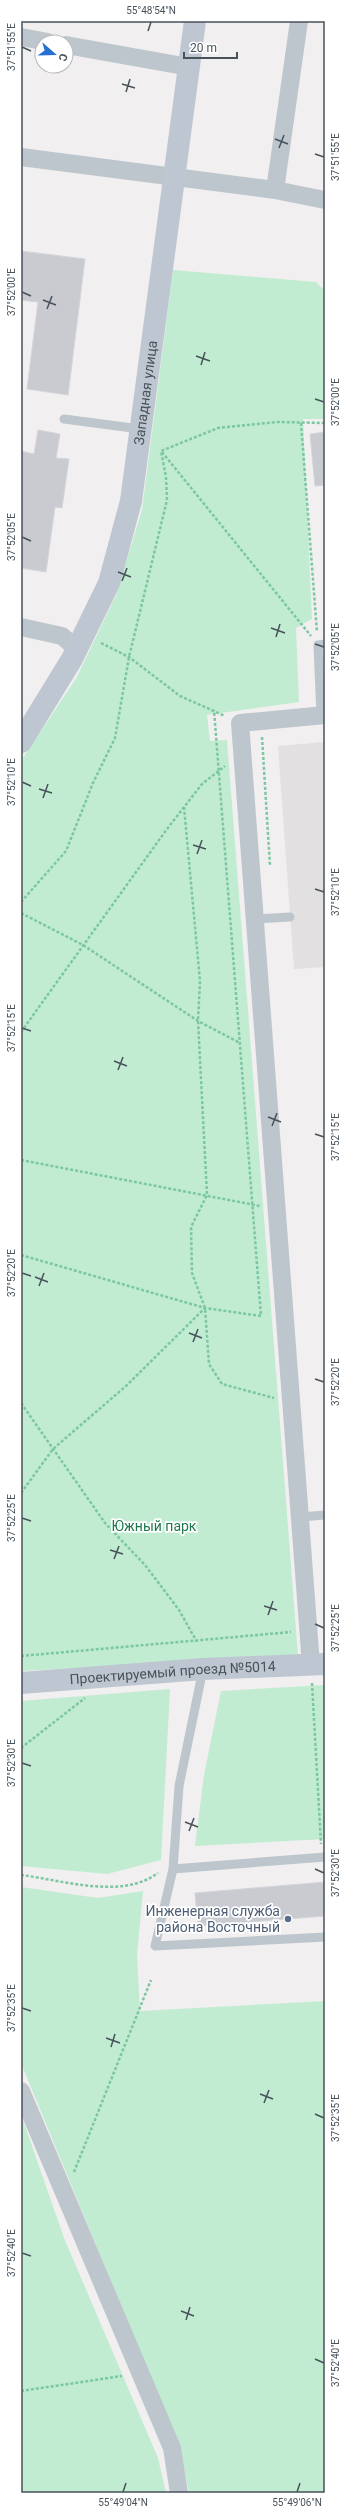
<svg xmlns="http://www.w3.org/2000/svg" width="346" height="2514" font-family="Roboto,sans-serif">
<rect width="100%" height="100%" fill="#f1efef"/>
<!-- education -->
<path fill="#e2e0e0" d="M325,742V967L294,969L278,746Z"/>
<!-- green -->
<path fill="#c1ecd2" d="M173,270L316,282L325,291V419H303L312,619L296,628L299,702L207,715L210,741L227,740L298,1656L21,1671V761L77,677L116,595L142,510Z
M325,1685V1839L195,1846L204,1775L221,1691Z
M170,1689L161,1860L107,1874L21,1866V1701Z
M21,1887L98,1898L143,1891L137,1955L140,2011L325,2001V2493H189L181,2451L21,2063Z
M21,2120H23L64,2238L158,2458L166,2493H21Z"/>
<!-- building -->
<path fill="#c9cbd1" stroke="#d3d5da" d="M21,251L85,259L68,395L27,389L38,302L21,300Z
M38,430L60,434L56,458L69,459L62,508L55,507L46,572L21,568V451L34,454Z
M325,432V485L315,486L310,434Z
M325,1882V1916L198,1926L195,1893Z"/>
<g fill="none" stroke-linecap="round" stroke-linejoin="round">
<!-- path -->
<path stroke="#7bc7a2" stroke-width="2.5" stroke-dasharray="3 2" stroke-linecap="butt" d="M301,423L317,632
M162,452L311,636
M101,643L129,657L180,696L225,716
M262,737L270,866
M184,807L200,981L198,1021L207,1195L191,1227L192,1273L205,1308L209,1364L222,1384L274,1398
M21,902L66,851L93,783L115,738L129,657L167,500L166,477L161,451L218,428L278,422L325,423
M21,913L83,945L198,1021L240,1043
M21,1032L167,829L202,784L225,766
M21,1160L260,1206
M21,1255L205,1308L261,1316L214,710
M21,1403L105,1523L145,1565L179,1610L197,1642
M21,1493L53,1449L126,1386L205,1308
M21,1656L291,1632
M312,1683L321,1844
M21,1748L85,1698
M21,1875C62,1880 122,1900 158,1873
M74,2172L151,1980
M21,2391L122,2376"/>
<!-- lane -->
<path stroke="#bec6cd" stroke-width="9" d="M64,419L140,429
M321,716L318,645L325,644
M255,919L290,917
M300,1517L325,1515
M203,1669L179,1786L173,1869L325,1857
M173,1869L155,1946L325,1937"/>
<!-- street -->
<path stroke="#bec6cd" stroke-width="18" d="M21,37L48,42
M66,45L189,67
M21,157L275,190L325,200
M275,190L299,21
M21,627L62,636L77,649
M311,1665L240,723L325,715
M21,2091L172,2448L179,2493"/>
<!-- secondary -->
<g stroke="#bec7d1" stroke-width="22">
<path id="s1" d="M21,742L72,659L109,583L131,501L195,21"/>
<path id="s2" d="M21,1683L203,1669L325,1664"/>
</g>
</g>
<!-- ticks -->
<path fill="none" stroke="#48525b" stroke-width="1.5" d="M148,31L151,22M22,47L31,51M122,84L135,88M126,92L130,79M275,139L288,144M279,148L284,135M315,154L324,157M22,292L31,296M43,300L56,305M47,309L52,296M196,356L210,361M201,365L205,352M315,399L324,402M22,537L31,541M118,572L131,577M122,581L127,568M271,628L285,633M276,637L280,624M315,644L324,647M22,782L31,786M39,789L52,793M43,798L48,784M193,845L206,849M197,854L202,840M315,889L324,892M22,1028L31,1031M114,1061L127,1066M118,1070L123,1057M268,1117L281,1122M272,1126L277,1113M315,1134L324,1137M22,1273L31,1276M35,1277L48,1282M39,1286L44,1273M189,1333L202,1338M193,1342L198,1329M315,1379L324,1382M22,1518L31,1521M110,1550L123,1554M114,1559L119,1546M264,1606L277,1610M268,1615L273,1601M315,1624L324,1628M22,1763L31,1766M185,1822L198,1827M189,1831L194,1818M315,1869L324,1873M22,2008L31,2011M106,2038L120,2043M111,2047L115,2034M260,2094L273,2099M264,2103L269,2090M315,2114L324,2118M22,2253L31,2256M181,2311L194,2316M186,2320L190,2307M315,2359L324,2363M123,2492L126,2483M297,2492L300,2483"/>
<!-- markers -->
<circle fill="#5c6f8a" stroke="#fff" stroke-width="1.5" cx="288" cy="1919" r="4"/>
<g text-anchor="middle" stroke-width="3.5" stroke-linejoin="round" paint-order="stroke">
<!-- street labels -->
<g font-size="14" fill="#48525b" stroke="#fff">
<text dy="5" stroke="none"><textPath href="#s1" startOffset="376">Западная улица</textPath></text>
<text dy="5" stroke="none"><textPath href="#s2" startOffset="152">Проектируемый проезд №5014</textPath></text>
</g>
<!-- park labels -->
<g font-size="14" fill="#1e774c" stroke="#fff">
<text x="154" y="1531">Южный парк</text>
</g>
<!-- service labels -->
<g font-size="14" fill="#4e5e75" stroke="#fff" text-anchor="end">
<text x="280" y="1916">Инженерная служба<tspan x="280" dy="16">района Восточный</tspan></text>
</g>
</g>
<!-- border -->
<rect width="346" height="2514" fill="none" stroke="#ffffff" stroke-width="44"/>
<!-- north arrow -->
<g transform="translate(54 54) rotate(110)"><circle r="19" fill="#ffffff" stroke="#b6babd"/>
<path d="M0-3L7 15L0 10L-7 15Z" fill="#2670d4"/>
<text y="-6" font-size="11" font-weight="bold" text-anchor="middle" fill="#48525b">С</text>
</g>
<!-- scale -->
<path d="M184 52v6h53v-6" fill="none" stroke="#48525b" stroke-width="2"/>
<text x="190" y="52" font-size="12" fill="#48525b" stroke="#ffffff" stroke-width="3" paint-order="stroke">20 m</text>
<rect x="22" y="22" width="302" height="2470" fill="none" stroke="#48525b" stroke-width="1.5"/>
<g font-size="10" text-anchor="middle" fill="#48525b">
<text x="151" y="14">55°48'54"N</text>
<text transform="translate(11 47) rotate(-90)" y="4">37°51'55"E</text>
<text transform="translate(335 157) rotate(-90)" y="4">37°51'55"E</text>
<text transform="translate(11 292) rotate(-90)" y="4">37°52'00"E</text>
<text transform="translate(335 402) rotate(-90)" y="4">37°52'00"E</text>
<text transform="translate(11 537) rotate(-90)" y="4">37°52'05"E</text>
<text transform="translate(335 647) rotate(-90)" y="4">37°52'05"E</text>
<text transform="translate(11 782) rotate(-90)" y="4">37°52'10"E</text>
<text transform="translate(335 892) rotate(-90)" y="4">37°52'10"E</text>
<text transform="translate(11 1028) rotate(-90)" y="4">37°52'15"E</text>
<text transform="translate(335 1137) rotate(-90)" y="4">37°52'15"E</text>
<text transform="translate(11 1273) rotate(-90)" y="4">37°52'20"E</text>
<text transform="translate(335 1382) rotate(-90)" y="4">37°52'20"E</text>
<text transform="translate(11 1518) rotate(-90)" y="4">37°52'25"E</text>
<text transform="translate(335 1628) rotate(-90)" y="4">37°52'25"E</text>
<text transform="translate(11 1763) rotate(-90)" y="4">37°52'30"E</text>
<text transform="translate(335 1873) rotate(-90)" y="4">37°52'30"E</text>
<text transform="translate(11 2008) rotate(-90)" y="4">37°52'35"E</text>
<text transform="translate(335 2118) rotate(-90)" y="4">37°52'35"E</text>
<text transform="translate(11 2253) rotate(-90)" y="4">37°52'40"E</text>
<text transform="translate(335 2363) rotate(-90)" y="4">37°52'40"E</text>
<text x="123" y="2506">55°49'04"N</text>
<text x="297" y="2506">55°49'06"N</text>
</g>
</svg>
